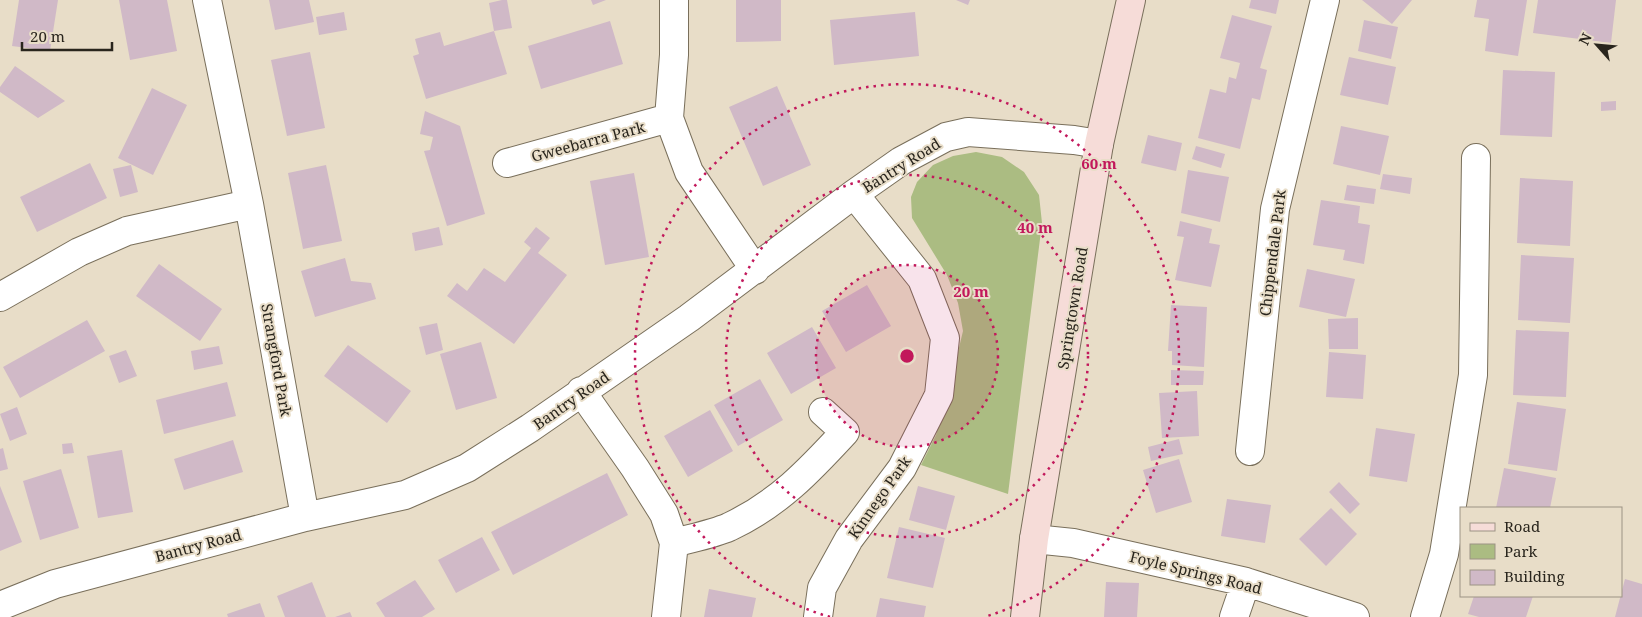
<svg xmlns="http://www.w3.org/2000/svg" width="1642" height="617" viewBox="0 0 1642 617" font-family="'Noto Serif',serif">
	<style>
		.green { fill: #abbc82 }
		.building { fill: #d0b9c7 }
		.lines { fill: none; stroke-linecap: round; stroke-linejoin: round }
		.minor-casing { stroke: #796f5b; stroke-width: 30 }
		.secondary-casing { stroke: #796f5b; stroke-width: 30 }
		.minor { stroke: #fff; stroke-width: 28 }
		.secondary { stroke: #f6dcd8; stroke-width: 28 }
		.ring { fill: none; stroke: #c2185b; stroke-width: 2.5; stroke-dasharray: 2.5 5 }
		.labels { text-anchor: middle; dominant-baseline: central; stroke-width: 4; stroke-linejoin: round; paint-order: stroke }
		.street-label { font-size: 15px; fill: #29251d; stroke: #e8ddc8 }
		.centre { fill: #c2185b; stroke: #e8ddc8; stroke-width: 2.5 }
		.ring-label { font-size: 15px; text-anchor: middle; font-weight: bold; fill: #c2185b; stroke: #e8ddc8; stroke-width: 4; stroke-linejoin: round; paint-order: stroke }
	</style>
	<rect width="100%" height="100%" fill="#e8ddc8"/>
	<path class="green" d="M976 152 1002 157 1024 172 1039 195 1042 223 1008 494 921 465 936 435 947 398 963 331 958 303 947 275 912 218 911 197 917 182 933 165 953 156Z"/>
	<path class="building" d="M19 0H58L50 51 12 46Z
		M119 0H167L177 51 130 60Z
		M269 0H309L314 22 275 30Z
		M502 0H507L512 28 494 31 489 3Z
		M591 0H606L593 5Z
		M736 0H781V41L736 42Z
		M956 0H970L968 5Z
		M1251 0H1279L1276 14 1249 8Z
		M1362 0H1412L1392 24Z
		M1477 0H1527L1518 56 1485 51 1489 19 1474 17Z
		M1538 0H1616L1611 43 1533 33Z
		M344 12 347 30 319 35 316 17Z
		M915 12 919 56 834 65 830 20Z
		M1232 15 1272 26 1260 68 1267 70 1260 100 1252 98 1240 149 1198 138 1210 89 1226 93 1229 77 1236 79 1240 63 1220 58Z
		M1364 20 1398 27 1391 59 1358 51Z
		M610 21 623 64 541 89 528 46Z
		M494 31 507 74 426 99 413 56 419 54 415 39 440 32 444 46Z
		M310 52 325 128 287 136 271 60Z
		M1349 57 1396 67 1388 105 1340 95Z
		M15 66 65 101 38 118 0 92V87Z
		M1503 70 1555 72 1552 137 1500 135Z
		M777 86 811 165 763 186 729 107Z
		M152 88 187 105 153 175 118 158Z
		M1616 101V110L1601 111V102Z
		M425 111 460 126 485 214 447 226 424 151 430 150 433 137 420 134Z
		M1341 126 1389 136 1380 175 1333 164Z
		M1148 135 1182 143 1176 171 1141 163Z
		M1196 146 1225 154 1221 168 1192 159Z
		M90 163 107 198 37 232 20 197Z
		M131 165 138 192 120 197 113 169Z
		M326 165 342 241 303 249 288 173Z
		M1188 170 1229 177 1220 222 1181 213Z
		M634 173 649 257 605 265 590 181Z
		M1383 174 1412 178 1410 194 1380 189Z
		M1520 178 1573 181 1570 246 1517 243Z
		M1347 185 1376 189 1374 204 1344 200Z
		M1321 200 1360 206 1358 223 1370 225 1364 264 1343 260 1345 250 1313 245Z
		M1180 221 1212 229 1209 243 1220 245 1211 287 1175 280 1184 237 1177 236Z
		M439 227 443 245 415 251 412 233Z
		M536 227 550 238 538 253 567 275 514 344 447 296 457 283 467 291 484 268 505 282 531 248 524 242Z
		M1521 255 1574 258 1570 323 1518 320Z
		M345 258 351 281 371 283 376 299 315 317 301 271Z
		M159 264 222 309 200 341 136 296Z
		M1307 269 1355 279 1346 317 1299 307Z
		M867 285 891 326 846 352 822 311Z
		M1171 305 1207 307 1204 367 1172 365V351H1168Z
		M1358 318V349H1329L1328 319Z
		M87 320 105 351 20 398 3 367Z
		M437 323 443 350 426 355 419 327Z
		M812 327 836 368 791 394 767 353Z
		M1516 330 1569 332 1566 397 1513 395Z
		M481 342 497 398 456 410 440 354Z
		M348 345 411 391 387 423 324 376Z
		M219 346 223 364 194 370 191 351Z
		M126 350 137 376 119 383 109 356Z
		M1329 352 1366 355 1363 399 1326 397Z
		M1171 370 1204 371 1203 385H1171Z
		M760 379 783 420 738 446 714 405Z
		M227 382 236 416 164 434 156 400Z
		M1197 391 1199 436 1162 438 1159 393Z
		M1517 402 1566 409 1557 471 1508 464Z
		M17 407 27 434 10 441 0 414Z
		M710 410 733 451 688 477 664 436Z
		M1376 428 1415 434 1407 482 1369 476Z
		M1179 439 1183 454 1151 461 1148 447Z
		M233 440 243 472 184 490 174 459Z
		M72 443 74 453 63 454 62 444Z
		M3 448 8 469 0 471V449Z
		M122 450 133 512 98 518 87 456Z
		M1179 459 1192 502 1156 513 1143 470Z
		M1504 468 1556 478 1550 508H1496Z
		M61 469 79 528 40 540 23 481Z
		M607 473 628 515 513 575 491 532Z
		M1339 482 1360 504 1350 514 1329 492Z
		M0 486 22 542 0 551Z
		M918 486 955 496 946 530 909 520Z
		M1227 499 1271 505 1265 543 1221 536Z
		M1331 508 1357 534 1326 566 1299 539Z
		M899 527 945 538 933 588 887 578Z
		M482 537 500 570 456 593 438 560Z
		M1625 579 1642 584V617H1615Z
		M415 580 435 609 422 617H385L376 603Z
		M312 582 326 617H285L277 596Z
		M1106 582 1139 583 1137 617H1104Z
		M709 589 756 598 752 617H704Z
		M1474 596H1533L1526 617H1479L1468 614Z
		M880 598 926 606 924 617H876Z
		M260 603 265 617H228L227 614Z
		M350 612 352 617H335Z"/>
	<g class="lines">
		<g class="minor-casing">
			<path id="minor" d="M207 0 249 204 305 517
				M674 0V55L669 118 689 172 755 270
				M507 163 669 118
				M0 297 79 252 127 231 249 204
				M581 391 635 468 664 514 674 543 666 617
				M1250 451 1275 209 1325 0
				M1034 539 1073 543 1246 582 1355 617
				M674 543C692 538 713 534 729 527 778 504 809 471 845 432L823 412
				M0 606 55 584 305 517 405 495 467 468 530 428 689 318 854 194 901 161 946 137 968 132 1074 140 1099 144
				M818 617 822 588 849 539 902 468 939 395 945 338 922 279 854 194
				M1234 617 1246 582
				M1425 617 1444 554 1473 375 1476 158"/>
		</g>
		<g class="secondary-casing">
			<path id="secondary" d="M1025 617 1034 539 1099 144 1131 0"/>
		</g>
		<use href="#minor" class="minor"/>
		<use href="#secondary" class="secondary"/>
	</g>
	<circle cx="907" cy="356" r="91" fill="#c2185b" fill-opacity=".12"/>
	<g class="ring">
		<circle cx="907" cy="356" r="91"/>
		<circle cx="907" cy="356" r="181"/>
		<path d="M830 617A272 272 0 1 1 984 617"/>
	</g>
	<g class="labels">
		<g class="street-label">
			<text transform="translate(588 141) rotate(-15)">Gweebarra Park</text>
			<text transform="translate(901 165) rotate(-32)">Bantry Road</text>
			<text transform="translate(1272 253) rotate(-83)">Chippendale Park</text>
			<text transform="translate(1072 308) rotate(-81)">Springtown Road</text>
			<text transform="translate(277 360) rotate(80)">Strangford Park</text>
			<text transform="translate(571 400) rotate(-35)">Bantry Road</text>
			<text transform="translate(879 497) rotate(-55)">Kinnego Park</text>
			<text transform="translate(198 545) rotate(-15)">Bantry Road</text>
			<text transform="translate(1196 572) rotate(14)">Foyle Springs Road</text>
		</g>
	</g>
	<circle cx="907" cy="356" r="8" class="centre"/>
	<g class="ring-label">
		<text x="1099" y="169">60 m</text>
		<text x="1035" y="233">40 m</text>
		<text x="971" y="297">20 m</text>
	</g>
	<rect x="1460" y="507" width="162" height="90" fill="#e8ddc8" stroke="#9c9384"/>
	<rect x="1470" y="523" width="25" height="8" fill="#f6dcd8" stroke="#9c9384"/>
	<text x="1504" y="532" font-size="15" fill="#29251d">Road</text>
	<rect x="1470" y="544" width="25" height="15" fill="#abbc82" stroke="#9c9384"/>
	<text x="1504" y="557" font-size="15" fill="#29251d">Park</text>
	<rect x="1470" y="570" width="25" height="15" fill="#d0b9c7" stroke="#9c9384"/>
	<text x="1504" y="582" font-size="15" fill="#29251d">Building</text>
	<g transform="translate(1597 45) rotate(297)" stroke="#e8ddc8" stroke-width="4" paint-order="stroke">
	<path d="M0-4L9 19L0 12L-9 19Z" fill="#29251d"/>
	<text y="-8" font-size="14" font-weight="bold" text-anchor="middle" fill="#29251d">N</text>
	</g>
	<path d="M22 42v8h90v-8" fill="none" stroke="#29251d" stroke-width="2.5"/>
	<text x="30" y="42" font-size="15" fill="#29251d" stroke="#e8ddc8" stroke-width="4" paint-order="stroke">20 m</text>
</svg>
